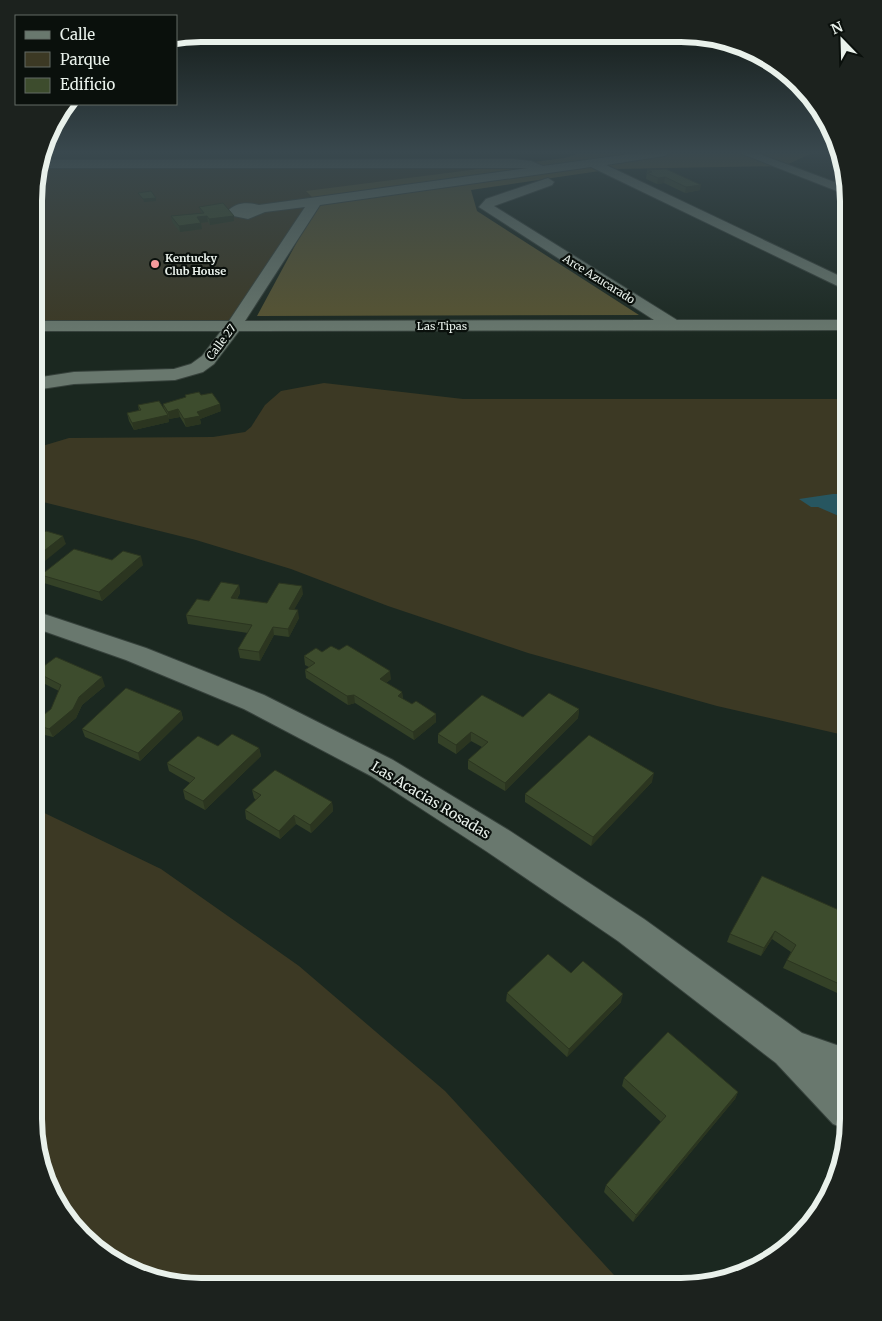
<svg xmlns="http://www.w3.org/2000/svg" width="882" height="1321" viewBox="0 0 882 1321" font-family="Merriweather,serif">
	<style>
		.green { fill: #3c3924 }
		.forest { fill: #595531 }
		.water { fill: #275660 }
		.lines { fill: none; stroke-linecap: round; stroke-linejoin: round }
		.minor-casing { stroke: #37423c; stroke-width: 2 }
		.minor { fill: #69786e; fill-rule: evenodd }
		.wall { fill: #344127 }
		.shaded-wall { fill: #2b3520 }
		.building { fill: #3d4c2d; stroke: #2b3520 }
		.poi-dot { fill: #f59b9c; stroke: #0a100c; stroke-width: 2 }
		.labels { text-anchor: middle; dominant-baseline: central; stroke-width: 4.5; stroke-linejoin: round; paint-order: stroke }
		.far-poi-label { font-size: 11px; font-weight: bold; fill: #e9f1eb; stroke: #0a100c; text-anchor: start }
		.far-street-label { font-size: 11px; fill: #e9f1eb; stroke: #0a100c }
		.street-label { font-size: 14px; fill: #e9f1eb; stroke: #0a100c }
		.rim { fill: none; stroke: #e9f1eb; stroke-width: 6 }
	</style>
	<rect width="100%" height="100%" fill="#1b2820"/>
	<path class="green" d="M513 163 531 165 315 202 233 327 35 326V180L41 164Z
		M324 383 463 399H848V736L717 706 528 653 388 606 291 569 196 540 35 500V450L39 447 69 438 213 437 245 432 251 427 265 405 281 391Z
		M34 808 161 869 299 966 445 1091 625 1287 180 1286 100 1253 47 1184 34 1119Z"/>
	<path class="forest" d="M579 153H812L784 166 613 169 471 190 477 211 639 315 257 316 318 203 306 191 565 158Z"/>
	<path class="water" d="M833 494H848V520L818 507H811L799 499Z"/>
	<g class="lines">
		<g class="minor-casing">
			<path id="minor" d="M637 153H670L664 156 606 165 848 280V291L591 167 320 205 245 321 654 320 479 207 486 199 548 178 554 182 552 185 494 206 677 320H848V330L239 331 214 364 203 372 175 380 74 384 35 390V378L74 372 174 369 191 364 202 356 221 331H35V321H229L305 207 265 212 248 219 229 215 227 212C235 202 248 202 259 205L528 168H41L42 160 513 159 531 161 543 166Z
				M740 153H757L845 186 847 195Z
				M35 611 146 648 264 695 393 760 510 831 644 919 802 1033 848 1049V1130L833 1124 776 1063 618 941 486 851 371 776 244 709 126 660 35 628Z"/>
		</g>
		<use href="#minor" class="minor"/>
	</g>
	<path class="wall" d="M647 170 700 190 685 193 664 183 657 184 646 179Z
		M199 207 234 216V221L210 225 208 222 201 223 202 229 180 232 172 222 171 216 201 213Z
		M185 395H201L221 411 200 419 201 424 186 427 180 417 169 419 168 417 169 422 134 430 129 421 127 413 139 411 138 405 164 410 163 404 186 397Z
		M112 560 143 565 102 601 44 583 41 575Z
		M239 585 240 593 237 599 267 603 303 594 294 609 299 618 289 637 274 635 260 661 240 658 238 649 248 633 188 624 186 615 209 601Z
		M322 652 391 679 386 683 402 692 403 699 436 722 414 740 355 703 348 705 306 678 305 670 309 667 305 665 304 656Z
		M36 672 105 686 82 705 76 718 53 737 37 733 34 727V723L51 709 59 691 39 681Z
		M579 709 578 718 505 791 468 769V760L482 747 471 741 456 754 438 743V734L523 717Z
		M181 711 183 719 140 761 85 737 82 729Z
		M218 746 259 748 261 756 205 810 185 799 183 790 190 783 169 771 167 763Z
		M652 782 591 846 525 802V794Z
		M252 790 332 802 333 811 311 833 296 824 280 839 246 819 245 810 256 800 254 798Z
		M848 914V998L783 968 791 952 772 939 761 956 727 942 730 934Z
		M571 973 621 1002 567 1057 506 1001 507 993Z
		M624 1078 738 1092 735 1099 633 1222 604 1192 606 1185 661 1122 622 1086Z"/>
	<path class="shaded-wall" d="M665 177 664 183 657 184 658 178Z
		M701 185 700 190 685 193 686 187Z
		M156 198V201L144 202 143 199Z
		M207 216 208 222 198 223 197 217Z
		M234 216V221L210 225 209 219Z
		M201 223 202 229 180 232 179 226Z
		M39 341 41 348 35 360V348Z
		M220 404 221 411 200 419 201 424 186 427 184 419 197 412Z
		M178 409 180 417 169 419 168 412Z
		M168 415 169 422 134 430 132 423Z
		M63 536 66 544 35 569V558Z
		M141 556 143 565 102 601 99 592Z
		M239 585 240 593 232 606 231 598Z
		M302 586 303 594 290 617 289 609Z
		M298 610 299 618 289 637 288 629Z
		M273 627 274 635 260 661 259 652Z
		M390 671 391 679 380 687V679Z
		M102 677 105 686 82 705 76 718 53 737 49 729 79 697Z
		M402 692 403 701 398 696Z
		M354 695 355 703 348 705 347 696Z
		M579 709 578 718 505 791V783Z
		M181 711 183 719 140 761 138 753Z
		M436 714V722L414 740 413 732Z
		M471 732V741L456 754V745Z
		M259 748 261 756 205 810 203 801Z
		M654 773 652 782 591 846 593 837Z
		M332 802 333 811 311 833 310 825Z
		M294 815 296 824 280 839 279 831Z
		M775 931 772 939 761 956 764 948Z
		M623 994 621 1002 567 1057 569 1049Z
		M738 1092 735 1099 633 1222 636 1215Z"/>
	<path class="building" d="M666 169 701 185 686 187 665 177 658 178 647 173 652 172 647 170Z
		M151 191 156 198 143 199 138 193Z
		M223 203 234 216 209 219 207 216 197 217 201 223 179 226 171 216 204 213 199 207Z
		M35 341H39L35 348Z
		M199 392 201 395 212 393 220 404 197 412 200 416 184 419 178 409 168 412 163 404 186 397 185 395Z
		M159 401 168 415 132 423 127 413 141 410 138 405Z
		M46 531 63 536 35 558V540Z
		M74 549 112 560 123 551 141 556 99 592 41 575Z
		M221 582 239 585 231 598 267 603 279 583 302 586 289 609 298 610 288 629 273 627 259 652 238 649 252 625 186 615 197 599 209 601Z
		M347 645 390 671 380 679 402 692 398 696 412 704 416 701 436 714 413 732 354 695 347 696 305 670 315 663 304 656 316 648 322 652 331 646 339 650Z
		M56 657 102 677 79 697 73 709 49 729 34 724V723L51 709 61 685 36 672Z
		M126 688 181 711 138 753 82 729Z
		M549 693 579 709 505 783 468 760 488 742 471 732 456 745 438 734 482 695 523 717Z
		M232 734 259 748 203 801 183 790 195 778 167 763 198 736 218 746Z
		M589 735 654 773 593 837 525 794Z
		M275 770 332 802 310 825 294 815 279 831 245 810 261 795 252 790Z
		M762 876 848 914V988L787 960 796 945 775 931 764 948 730 934Z
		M548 954 571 973 583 961 623 994 569 1049 507 993Z
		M668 1032 738 1092 636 1215 606 1185 666 1116 624 1078Z"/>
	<linearGradient id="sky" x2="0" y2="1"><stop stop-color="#0f1612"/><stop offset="0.45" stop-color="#39484e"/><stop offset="1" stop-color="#39484e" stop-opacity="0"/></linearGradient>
	<rect width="882" height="338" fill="url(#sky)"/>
	<circle class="poi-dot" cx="155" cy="264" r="5"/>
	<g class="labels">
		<g class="far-poi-label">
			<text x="165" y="258">Kentucky<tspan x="165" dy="13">Club House</tspan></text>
		</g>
		<g class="far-street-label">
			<text transform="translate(599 279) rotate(32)">Arce Azucarado</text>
			<text x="442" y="326">Las Tipas</text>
			<text transform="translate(221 342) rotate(-53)">Calle 27</text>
		</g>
		<g class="street-label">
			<text transform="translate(431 800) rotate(31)">Las Acacias Rosadas</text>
		</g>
	</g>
	<path d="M0 0H882V1321H0ZM201 42H681A159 159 0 0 1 840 201V1119A159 159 0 0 1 681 1278H201A159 159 0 0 1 42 1119V201A159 159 0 0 1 201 42Z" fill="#1c221e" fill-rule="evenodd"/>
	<path class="rim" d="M201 42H681A159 159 0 0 1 840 201V1119A159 159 0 0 1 681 1278H201A159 159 0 0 1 42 1119V201A159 159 0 0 1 201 42Z"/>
	<rect x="15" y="15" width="162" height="90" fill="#0a100c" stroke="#636a65"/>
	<rect x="25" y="31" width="25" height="8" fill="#69786e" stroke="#636a65"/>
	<text x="60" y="40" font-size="15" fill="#e9f1eb">Calle</text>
	<rect x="25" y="52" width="25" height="15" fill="#3c3924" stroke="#636a65"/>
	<text x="60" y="65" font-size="15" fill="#e9f1eb">Parque</text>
	<rect x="25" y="78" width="25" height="15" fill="#3d4c2d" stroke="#636a65"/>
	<text x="60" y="90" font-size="15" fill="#e9f1eb">Edificio</text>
	<g transform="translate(842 40) rotate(337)" stroke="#0a100c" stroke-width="4" paint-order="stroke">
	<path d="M0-4L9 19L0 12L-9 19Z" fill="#e9f1eb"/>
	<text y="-8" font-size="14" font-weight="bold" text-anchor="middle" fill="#e9f1eb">N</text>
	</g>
</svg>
